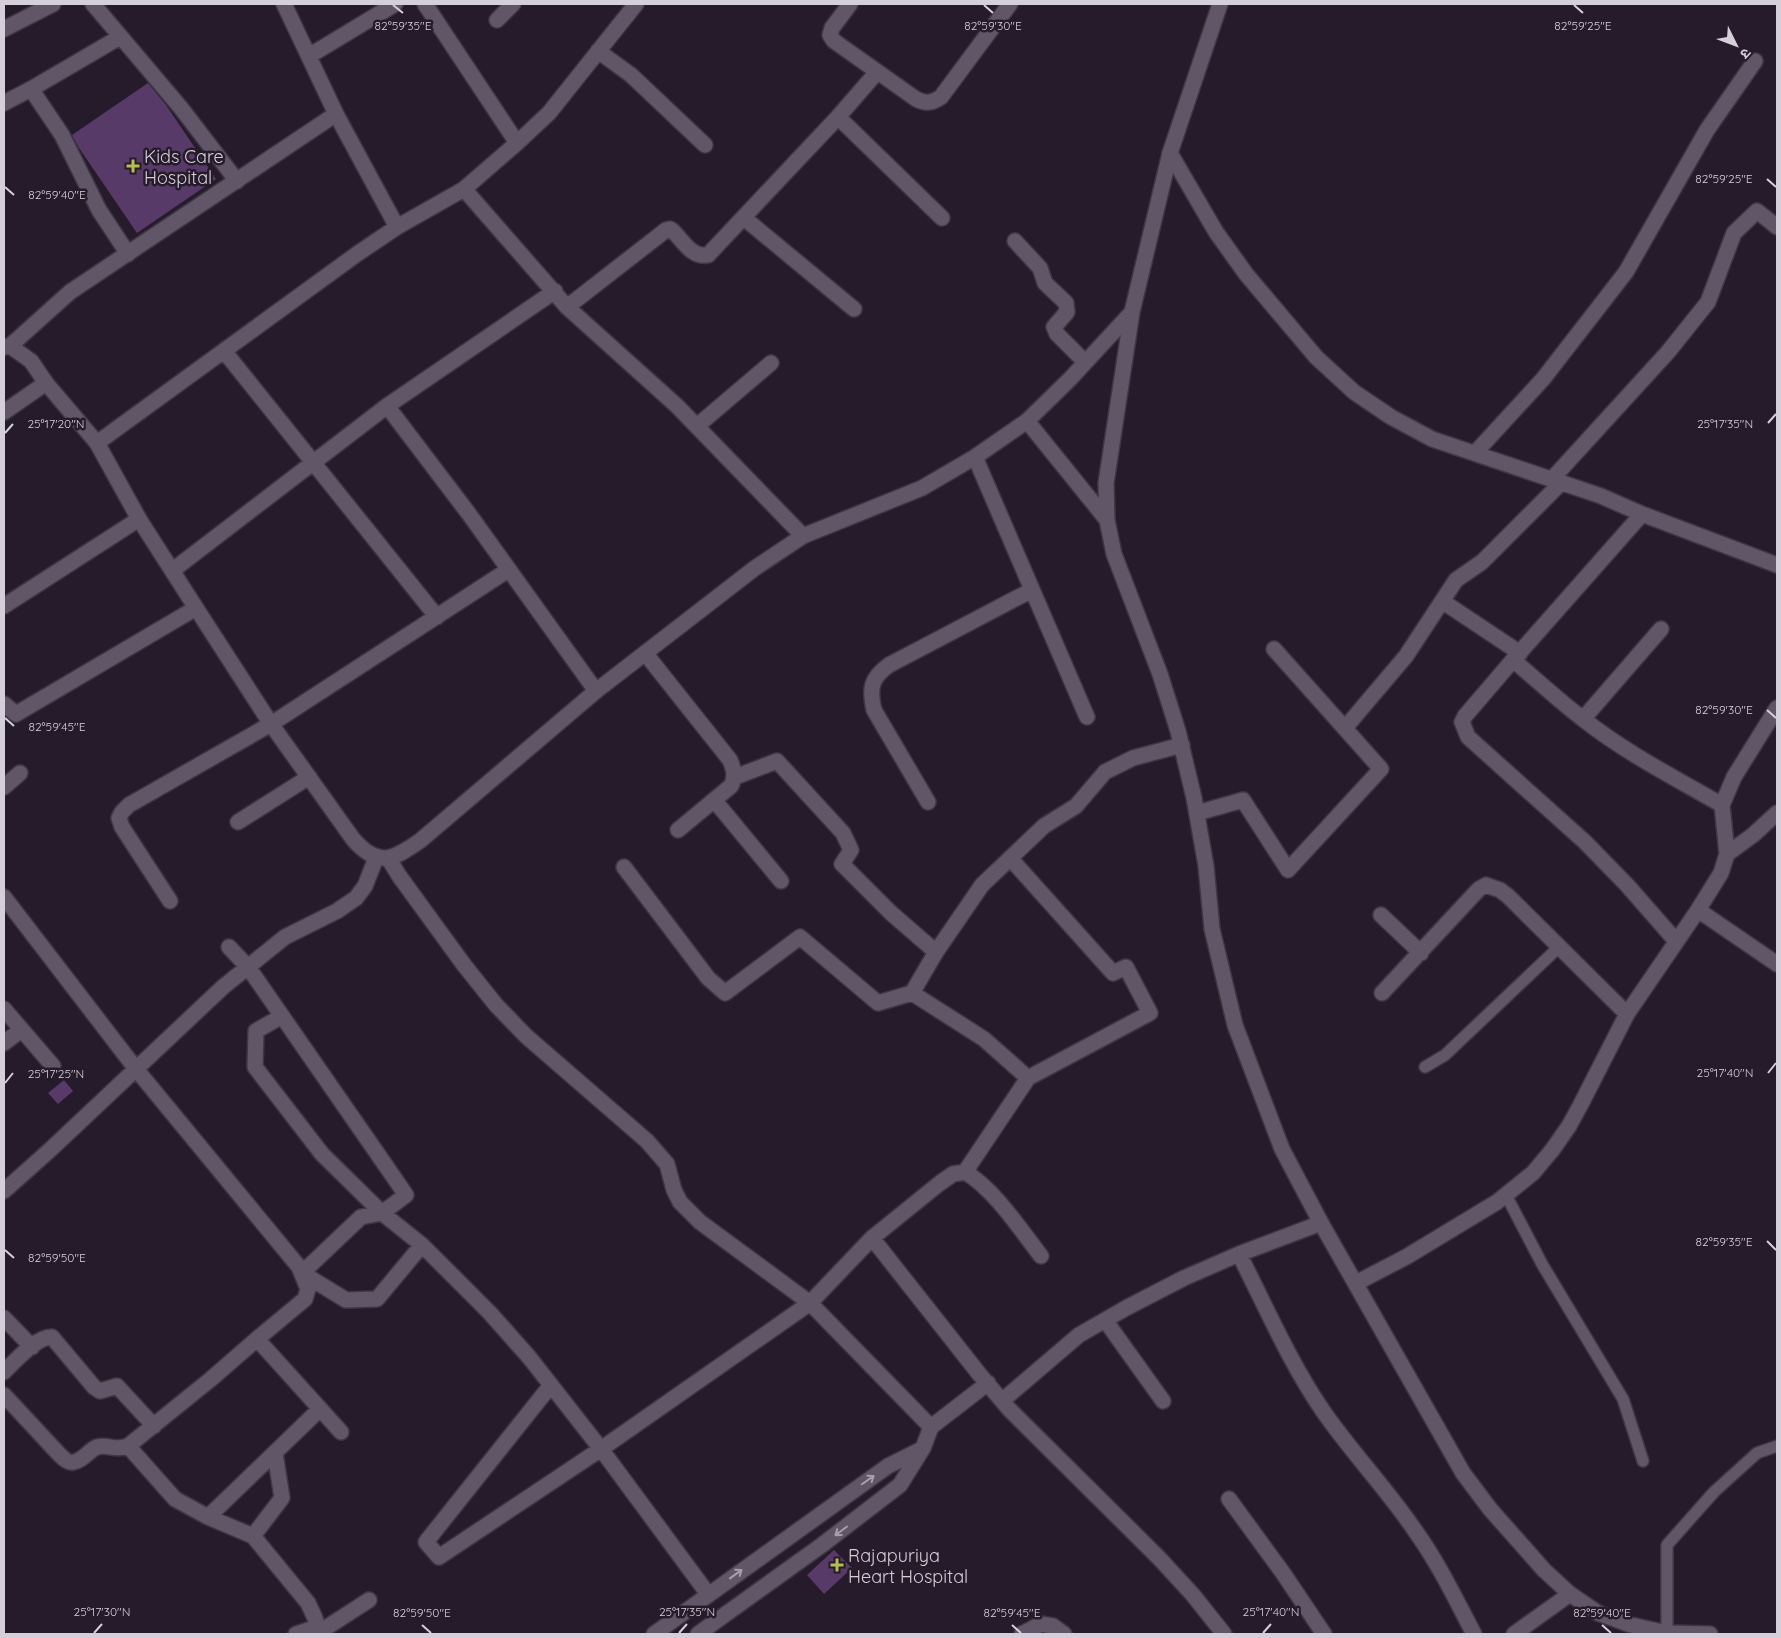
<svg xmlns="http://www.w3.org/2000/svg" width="1781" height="1638" viewBox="0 0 1781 1638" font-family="Quicksand,'Noto Sans Devanagari',sans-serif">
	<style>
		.building { fill: #583a68 }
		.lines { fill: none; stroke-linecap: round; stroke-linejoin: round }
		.service-casing { stroke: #3e3643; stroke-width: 14 }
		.minor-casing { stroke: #3e3643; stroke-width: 18 }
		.tertiary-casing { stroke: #3e3643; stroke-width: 18 }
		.service { stroke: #615667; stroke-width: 11 }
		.minor { stroke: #615667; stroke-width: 15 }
		.tertiary { stroke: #615667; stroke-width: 15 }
		.oneway { stroke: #a79fab }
		.ticks { fill: none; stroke: #d5cfd9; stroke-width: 2 }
		.poi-dot { fill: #b6c149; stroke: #251b2b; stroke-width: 2 }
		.labels { text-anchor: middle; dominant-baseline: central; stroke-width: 5; stroke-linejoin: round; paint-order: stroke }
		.poi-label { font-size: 18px; fill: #d5cfd9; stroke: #251b2b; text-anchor: start }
		.ticks-label { font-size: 12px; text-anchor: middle; fill: #d5cfd9; stroke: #251b2b; stroke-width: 5; stroke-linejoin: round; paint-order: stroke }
	</style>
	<rect width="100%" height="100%" fill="#251b2b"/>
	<path class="building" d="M148 83 166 105 216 179 137 233 79 148 72 135Z
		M64 1080 73 1091 58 1104 48 1093Z
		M834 1550 852 1568 824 1594 807 1575Z"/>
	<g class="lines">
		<g class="service-casing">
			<path id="service" d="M1425 1067 1445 1055 1559 947
				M1506 1195 1542 1264 1623 1399 1643 1461
				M1667 1633V1545L1714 1492 1757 1453 1777 1446"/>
		</g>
		<g class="minor-casing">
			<path id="minor" d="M93 4 181 108 237 181
				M284 4 336 114 397 227
				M425 4 517 143
				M850 4 832 28 830 35 834 41 916 99C926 104 932 103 941 97L1010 4
				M497 20 513 4
				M4 29 53 4
				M120 37 31 89 62 135 99 210 128 254
				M598 51 631 75 705 145
				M309 56 395 4
				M4 103 31 89
				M838 117 942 218
				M1170 153 1216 232 1246 274 1316 357 1354 392 1391 417 1432 439 1601 496 1642 514 1777 565
				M464 189 567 307 677 406 803 536
				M744 218 854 309
				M1015 241 1040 268 1045 283 1066 303 1067 312 1054 327 1057 334 1085 362
				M567 307 666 230 670 229 673 231C683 241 692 258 708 255L838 117 877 72
				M10 346 70 292 336 114
				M224 351 437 617
				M387 406 469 514 596 691
				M4 412 46 383
				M697 426 771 363
				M97 443 357 254 397 227 464 189 517 143 549 113 636 4
				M1475 453 1543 379 1626 272 1707 130 1755 61
				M975 457 1087 717
				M1552 479 1668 352 1708 302 1734 233 1757 211 1777 227
				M1642 514 1513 660C1537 680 1559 701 1583 719 1626 753 1675 778 1722 805
				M173 570 387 406 555 291
				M1442 601 1520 653
				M4 606 139 519
				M645 653 730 760C734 770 736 776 731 786L678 830
				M1513 660 1465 716 1462 722 1468 737 1585 842 1627 885 1676 941
				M4 704 16 714 196 608
				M1583 719 1661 629
				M1345 728 1406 656 1456 580 1482 562 1562 482
				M735 777 777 761 843 833 851 850 842 864 891 913 936 952
				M4 787 20 773
				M715 801 781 881
				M928 802 874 710C869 688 871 678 889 665L1032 590
				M1197 813 1243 800 1288 870 1381 769 1274 649
				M238 822 309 777
				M1727 854 1753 835 1777 813
				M1010 858 1113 973 1126 967 1150 1013 1028 1078
				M624 867 708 978 725 993 800 937 878 1003 912 993
				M4 897 136 1069 299 1267 308 1289 305 1299 257 1339 341 1432
				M170 901 122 827 119 818 122 812 129 805 271 724 508 570
				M1698 910 1777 964
				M1381 915 1421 953
				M229 947 248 967 386 1166 406 1195 382 1213 322 1154 255 1067 256 1031 282 1016
				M1382 993 1479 889 1486 885 1500 890 1508 896 1627 1014
				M4 1009 53 1066
				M4 1043 21 1030
				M965 1172 1028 1078 984 1039 912 993 936 952 982 885 1044 826 1076 806 1105 772 1133 758 1182 745
				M4 1191 51 1149 223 987 285 937 337 911 356 898 365 886 376 858
				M872 1238 940 1183 953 1174 965 1172C994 1189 1020 1229 1041 1256
				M422 1245 377 1299 346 1300 302 1273 361 1217 382 1213 422 1245 489 1312 529 1357 601 1449 708 1594
				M1239 1254C1266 1307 1290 1363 1323 1411 1352 1453 1388 1490 1416 1532 1439 1564 1456 1600 1474 1634
				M1356 1283 1406 1257 1497 1202 1533 1173 1553 1149 1569 1126 1580 1106 1627 1014 1698 910 1721 873 1727 854 1722 805 1734 777 1777 708
				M4 1318 32 1347
				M1105 1320 1163 1401
				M4 1372C15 1361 37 1336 52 1337L94 1387 100 1391 117 1386 154 1426
				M551 1385 426 1542 439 1557 601 1449 810 1303 872 1238 980 1375 1009 1409 1159 1558 1193 1595 1224 1634
				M4 1395 58 1453C62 1457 68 1464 74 1462 84 1460 89 1450 97 1447 108 1444 116 1451 128 1446L211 1379 257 1339
				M1003 1400 1079 1335 1126 1308 1184 1278 1239 1254 1321 1223
				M931 1427 988 1383
				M128 1446 175 1499 208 1517 253 1536 308 1603 315 1618 319 1634
				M1229 1499 1283 1573 1324 1634
				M208 1517 320 1409
				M253 1536 282 1498 275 1453
				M318 1633 369 1600
				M296 1634 311 1629 318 1633
				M1022 1634 1041 1624 1053 1626 1064 1634
				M1514 1634 1570 1594"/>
		</g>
		<g class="tertiary-casing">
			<path id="tertiary" d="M1220 4 1170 153 1132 312 1070 379 1027 421 1107 520 1114 554 1160 674 1178 731 1194 798 1206 866 1212 929 1235 1025 1282 1149 1321 1223 1463 1473 1490 1509 1544 1570 1570 1594 1598 1613 1631 1625 1667 1633 1710 1634
				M4 347 10 346 31 361 46 383 97 443 139 519 196 608 271 724 353 839C378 868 393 860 421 840L596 691 755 568 803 536 922 488 975 457 1027 421
				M1107 520 1106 483 1132 312
				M388 858 400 877 464 965 496 1005 526 1036 647 1141 667 1164 674 1190 680 1202 700 1222 810 1303 931 1427 923 1448 900 1485 822 1545 698 1634
				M654 1634 888 1466 922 1449"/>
		</g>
		<use href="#service" class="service"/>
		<use href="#minor" class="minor"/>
		<use href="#tertiary" class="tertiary"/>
	</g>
	<defs><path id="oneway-shaft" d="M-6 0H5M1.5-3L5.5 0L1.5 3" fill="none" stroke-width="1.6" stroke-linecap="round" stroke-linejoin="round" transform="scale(1.25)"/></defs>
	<g class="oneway">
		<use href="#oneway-shaft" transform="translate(868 1480) rotate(-35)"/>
		<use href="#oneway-shaft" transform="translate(841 1531) rotate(143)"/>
		<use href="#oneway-shaft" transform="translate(736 1574) rotate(-36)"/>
	</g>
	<path class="ticks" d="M393 5 403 13M984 5 993 13M1574 5 1583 13M1767 179 1776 187M5 187 14 195M1768 423 1776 414M5 433 13 424M1767 710 1776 718M5 718 14 726M1768 1073 1776 1063M5 1083 13 1073M1767 1241 1776 1250M5 1250 14 1258M422 1625 431 1633M1012 1625 1021 1633M1602 1625 1611 1633M94 1633 102 1624M679 1633 687 1624M1263 1633 1271 1624"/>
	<g class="poi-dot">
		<path d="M130.5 158.5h5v5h5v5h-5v5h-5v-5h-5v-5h5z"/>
		<path d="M834.5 1557.5h5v5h5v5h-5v5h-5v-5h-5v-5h5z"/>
	</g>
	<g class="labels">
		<g class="poi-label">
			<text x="144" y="156">Kids Care<tspan x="144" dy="21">Hospital</tspan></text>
			<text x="848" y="1555">Rajapuriya<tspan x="848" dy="21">Heart Hospital</tspan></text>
		</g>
	</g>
	<g class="ticks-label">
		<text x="403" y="30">82°59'35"E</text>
		<text x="993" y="30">82°59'30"E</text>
		<text x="1583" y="30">82°59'25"E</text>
		<text x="1724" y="183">82°59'25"E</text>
		<text x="57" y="199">82°59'40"E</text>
		<text x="1725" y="428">25°17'35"N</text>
		<text x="56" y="428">25°17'20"N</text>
		<text x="1724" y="714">82°59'30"E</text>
		<text x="57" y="731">82°59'45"E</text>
		<text x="1725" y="1077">25°17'40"N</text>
		<text x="56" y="1078">25°17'25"N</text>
		<text x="1724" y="1246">82°59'35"E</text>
		<text x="57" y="1262">82°59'50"E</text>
		<text x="102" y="1616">25°17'30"N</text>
		<text x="687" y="1616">25°17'35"N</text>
		<text x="1271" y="1616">25°17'40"N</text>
		<text x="422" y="1617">82°59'50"E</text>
		<text x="1012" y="1617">82°59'45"E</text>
		<text x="1602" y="1617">82°59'40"E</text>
	</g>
	<rect width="1781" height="1638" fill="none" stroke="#d5cfd9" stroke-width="10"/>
	<g transform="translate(1736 45) rotate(132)" stroke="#251b2b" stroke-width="4" paint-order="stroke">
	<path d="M0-4L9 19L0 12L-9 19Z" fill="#d5cfd9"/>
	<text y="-8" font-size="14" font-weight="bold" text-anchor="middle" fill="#d5cfd9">उ</text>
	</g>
</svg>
